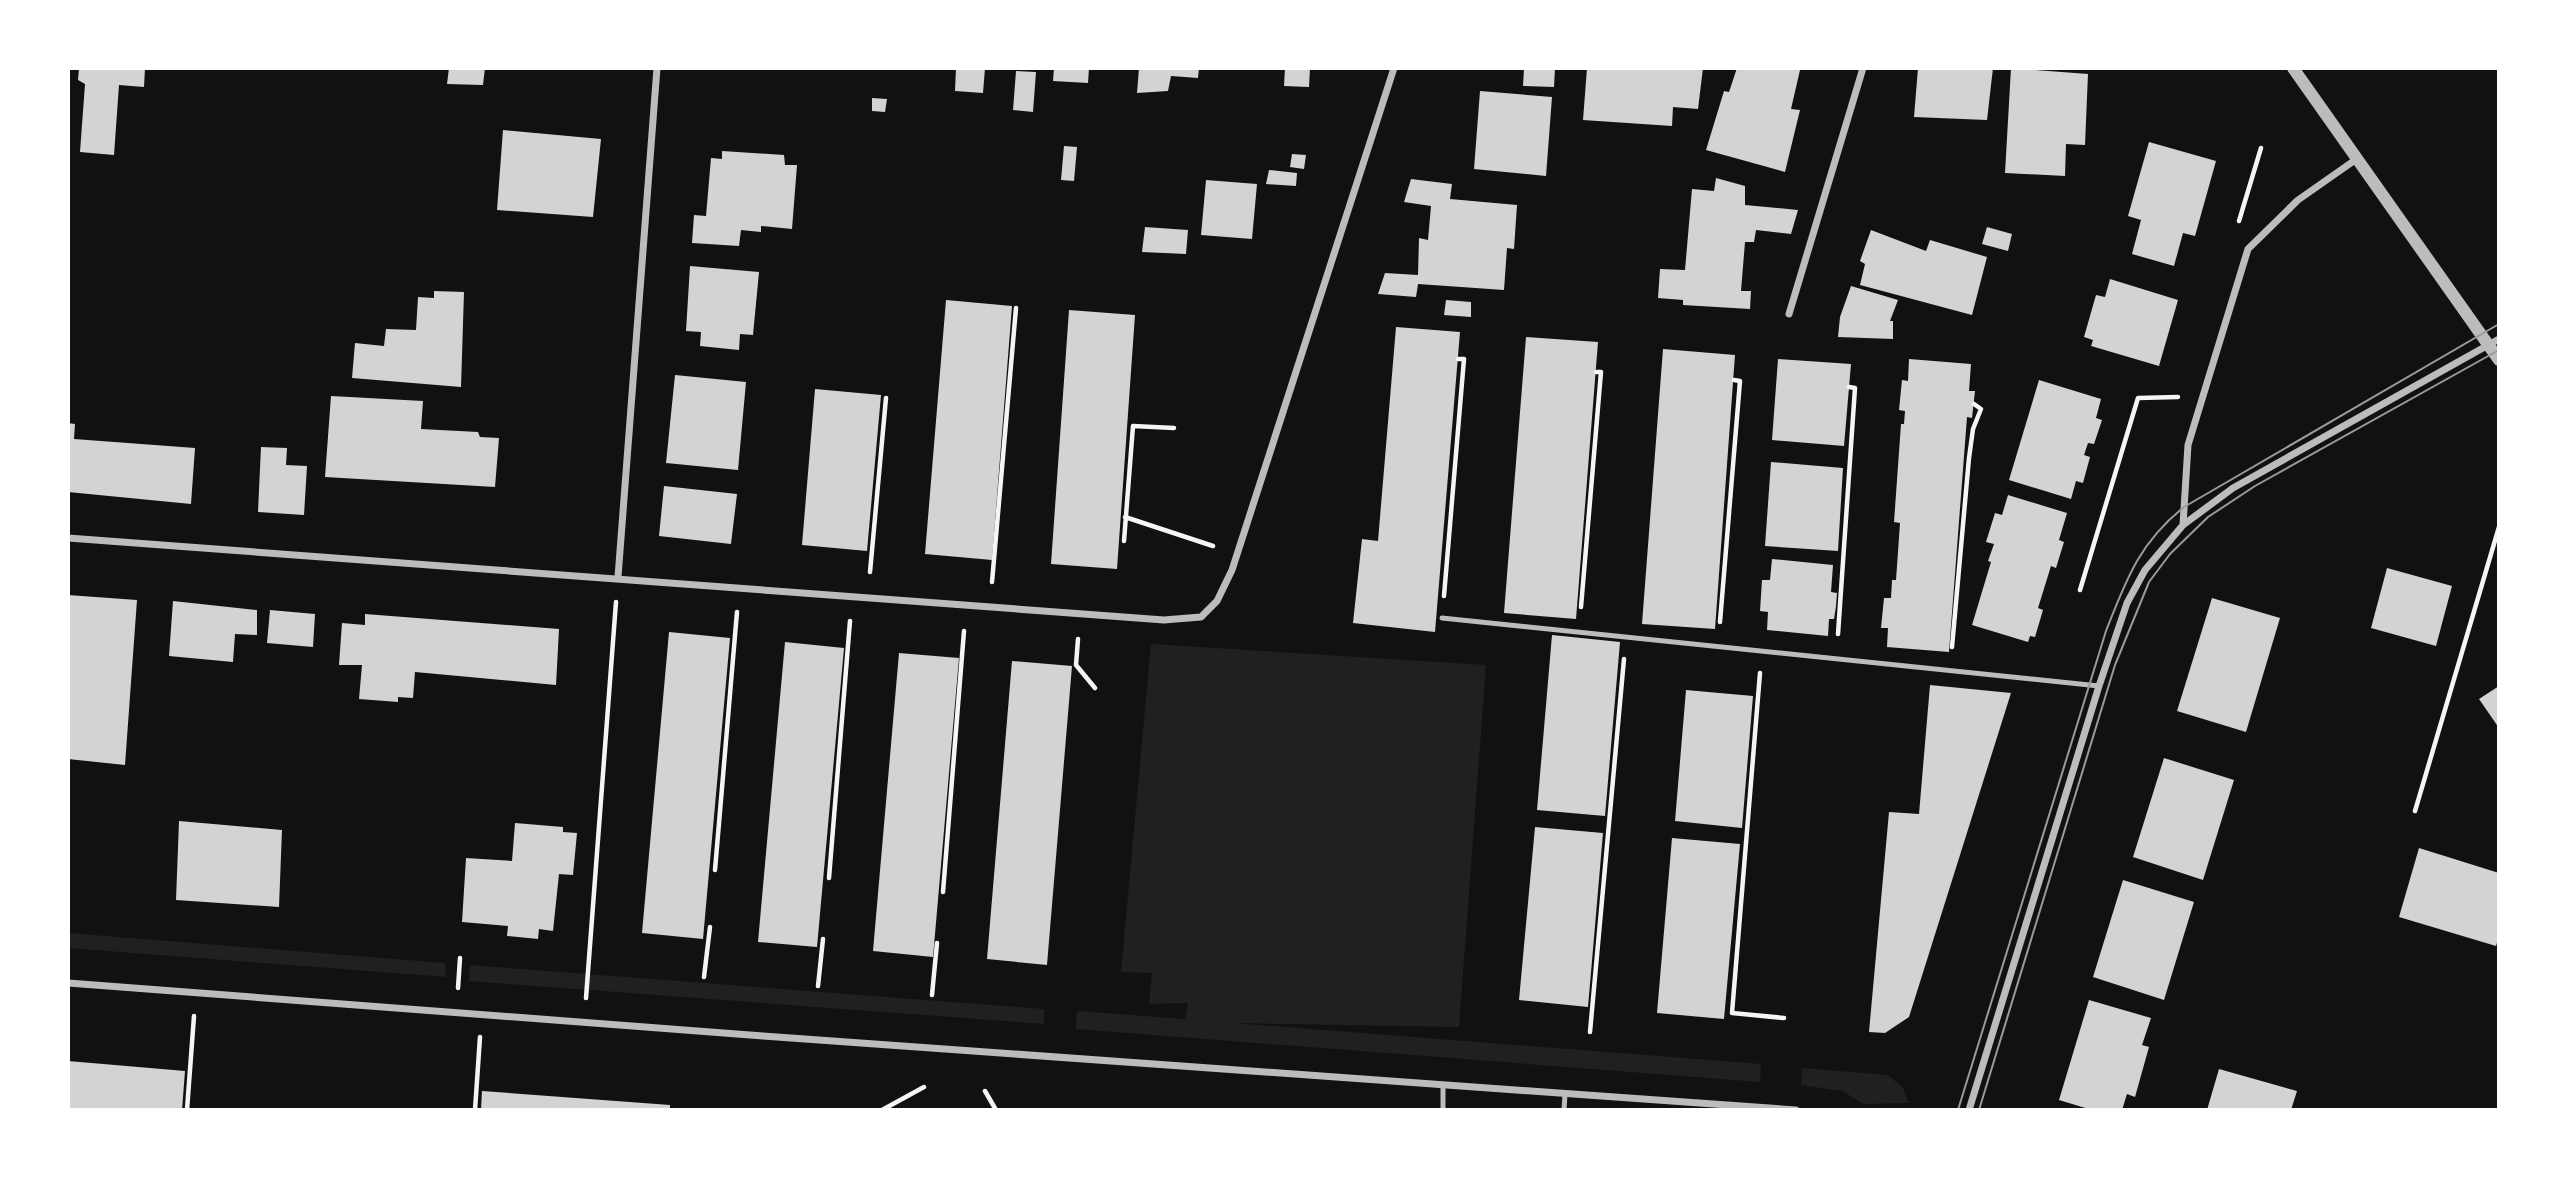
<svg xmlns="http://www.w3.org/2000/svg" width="2567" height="1178" viewBox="0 0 2567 1178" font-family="Montserrat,sans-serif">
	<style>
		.green { fill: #202020 }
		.building { fill: #d3d3d3 }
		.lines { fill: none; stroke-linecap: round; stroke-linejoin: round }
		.path { stroke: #f5f5f5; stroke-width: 4.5 }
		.service { stroke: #bcbcbc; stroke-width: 5 }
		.minor { stroke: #bcbcbc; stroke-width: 7 }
		.tertiary { stroke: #bcbcbc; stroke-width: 12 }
		.tram { stroke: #9a9a9a; stroke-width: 2 }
	</style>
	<rect width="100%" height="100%" fill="#111"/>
	<path class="green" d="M1151 644 1486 665 1459 1027 1234 1023 1761 1064 1760 1082 1076 1029 1077 1011 1185 1019 1188 1003 1149 1004 1152 973 1121 972Z
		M68 933 445 963 446 977 68 948Z
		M470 965 1044 1009V1024L469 981Z
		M1802 1068 1888 1075 1903 1088 1909 1103 1864 1104 1842 1091 1801 1085Z"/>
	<path class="building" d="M79 68H145L144 87 119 85 114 155 80 152 85 84 78 80Z
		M449 68H485L483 85 447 84Z
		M956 68H985L983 93 955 91Z
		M1054 68H1089L1088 83 1053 81Z
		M1139 68H1199L1198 78 1171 76 1168 91 1137 93Z
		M1285 68H1310L1309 87 1284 86Z
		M1524 68H1555L1554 87 1523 86Z
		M1587 68H1703L1698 109 1673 107 1672 126 1583 120Z
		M1737 68 1800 70 1791 109 1800 110 1785 172 1706 150 1724 91 1729 92Z
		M1918 68H1993L1987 120 1914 117Z
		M2011 68 2088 74 2085 145 2066 144 2065 176 2005 173Z
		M1016 71 1036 72 1033 112 1013 110Z
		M1480 91 1552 97 1546 176 1474 169Z
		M872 98 887 99 885 112 872 111Z
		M503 130 601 139 593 217 497 210Z
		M2149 142 2216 161 2195 236 2183 233 2174 266 2132 254 2141 220 2128 216Z
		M1064 146 1077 147 1074 181 1061 180Z
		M722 151 784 155 785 165H797L792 229 761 226V232L741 230 739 246 692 243 694 215 706 216 711 158 722 159Z
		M1292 154 1306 155 1304 169 1290 167Z
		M1269 170 1297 173 1296 186 1266 184Z
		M1716 178 1745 186V205L1798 210 1791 234 1756 230 1754 242H1745L1741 291H1751L1750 309 1683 305V300L1658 298 1660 269 1685 270 1692 189 1714 191Z
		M1411 179 1452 184 1450 199 1517 205 1514 249 1507 248 1504 290 1418 284 1416 297 1378 294 1385 273 1418 275 1419 238 1428 240 1431 206 1404 202Z
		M1206 180 1257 184 1252 239 1201 235Z
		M1145 227 1188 230 1186 254 1142 252Z
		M1987 227 2012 234 2008 251 1982 244Z
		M1871 230 1926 251 1930 240 1987 257 1972 315 1860 285 1865 264 1860 261Z
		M690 266 759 272 753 335 740 334 739 350 700 346 701 332 686 331Z
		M2110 279 2178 300 2159 366 2091 346 2093 340 2084 337 2096 295 2105 297Z
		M1851 286 1898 300 1890 321H1893V339L1838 337 1840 317Z
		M434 291 464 292 461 387 352 378 355 343 384 346 386 329 416 330 418 297 434 298Z
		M946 300 1012 306 992 560 925 554Z
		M1446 300 1471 302V317L1444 315Z
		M1069 310 1135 315 1117 569 1051 564Z
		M1396 327 1460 332 1435 632 1353 623 1362 539 1378 541Z
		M1526 337 1598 342 1576 619 1504 613Z
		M1663 349 1735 355 1715 629 1642 624Z
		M1778 359 1851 364 1844 446 1772 440Z
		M1909 359 1971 364 1969 391H1975L1972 418 1967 417 1949 652 1887 647 1888 628H1881L1884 598H1891L1892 580H1896L1900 523 1894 522 1901 424H1904L1905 411 1899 410 1902 380 1908 381Z
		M675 375 746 382 738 470 666 463Z
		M2039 380 2101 399 2096 418 2102 420 2094 444 2088 443 2084 455 2090 457 2083 483 2076 481 2071 499 2009 480Z
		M815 389 881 395 867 551 802 545Z
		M331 396 423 401 421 429 478 432 480 437 499 438 495 487 325 477Z
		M68 423 75 424 74 439 195 448 191 504 68 492Z
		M261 447 287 448 286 465 307 466 304 515 258 512Z
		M1771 462 1843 468 1838 551 1765 546Z
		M664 486 737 494 731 544 659 536Z
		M2008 495 2067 513 2059 540 2064 542 2056 568 2051 566 2038 608 2043 610 2035 637 2030 636 2028 642 1972 625 1991 562 1988 561 1994 544 1986 542 1995 513 2002 515Z
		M1772 559 1833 565 1831 592 1837 593 1836 606 1834 619H1829L1828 636 1767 630 1768 612 1760 611 1762 580H1770Z
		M2387 568 2452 586 2436 646 2371 628Z
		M68 595 137 600 125 765 68 759Z
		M2212 598 2280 618 2246 732 2177 711Z
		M173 601 257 610V635L235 634 233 662 169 656Z
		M270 610 315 614 313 647 267 643Z
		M365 614 559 629 556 685 415 672 413 698 398 697V702L359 699 362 665H339L342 623 365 625Z
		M669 632 730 638 703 939 642 933Z
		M1552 635 1620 642 1605 816 1537 810Z
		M785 642 844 648 817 947 758 942Z
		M899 653 959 658 933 957 873 951Z
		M1012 661 1072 666 1047 965 987 959Z
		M1930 685 2011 693 1909 1017 1885 1033 1869 1032 1889 812 1919 814Z
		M2499 686V728L2479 699Z
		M1686 690 1753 696 1742 828 1675 821Z
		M2164 758 2234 780 2203 880 2133 857Z
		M179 821 282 830 279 907 176 900Z
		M515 823 563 827V832L577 833 573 875 559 874 553 931 539 929 538 939 507 936 508 926 462 922 466 858 512 861Z
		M1535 827 1603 833 1588 1007 1519 1000Z
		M1672 838 1740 844 1724 1019 1657 1013Z
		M2419 848 2499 873V936L2496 946 2399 917Z
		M2123 880 2194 902 2164 1000 2093 977Z
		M2089 1000 2151 1018 2142 1045 2149 1047 2135 1097 2127 1094 2122 1110H2092L2059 1100Z
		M68 1061 185 1071 182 1110H68Z
		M2219 1069 2297 1091 2291 1110H2207Z
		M482 1091 670 1105V1110H481Z"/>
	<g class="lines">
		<path class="path" d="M2239 221 2261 148
			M1125 517 1213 546
			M1124 541 1133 426 1174 428
			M870 572 886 398
			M992 582 1016 308
			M2080 590 2138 398 2178 397
			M1444 596 1464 359H1458
			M1581 607 1601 372H1596
			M1720 622 1740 381 1734 380
			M1838 634 1855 388 1849 387
			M1078 639 1076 665 1095 688
			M1952 647 1969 458 1973 429 1981 409 1974 404
			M1760 673 1732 1013 1784 1018
			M2415 811 2499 527
			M715 870 737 612
			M829 878 850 621
			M943 892 964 631
			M704 977 710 927
			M818 986 823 939
			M458 988 460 958
			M932 995 937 943
			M586 998 616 602
			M1590 1032 1624 659
			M985 1091 996 1110
			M187 1110 194 1016
			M475 1110 480 1037
			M882 1110 924 1087"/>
		<path class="service" d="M1442 618 2099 686
			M1443 1110V1086
			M1564 1110 1565 1094"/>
		<path class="minor" d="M1789 314 1863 68
			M2183 525 2188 445 2248 249 2298 200 2358 158
			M68 538 1164 620 1201 617 1217 601 1232 570 1394 68
			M618 577 657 68
			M68 983 763 1036 1796 1110
			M1969 1110 2099 686 2127 603 2145 570 2183 525 2233 488 2499 339"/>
		<path class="tertiary" d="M2293 68 2499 360"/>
		<path class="tram" d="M1958 1110 2106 631C2126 580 2139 543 2184 507L2499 324
			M1979 1110 2115 665 2149 582 2170 554 2208 517 2255 486 2499 350"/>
	</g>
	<rect width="2567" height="1178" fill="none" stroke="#ffffff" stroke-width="140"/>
</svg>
